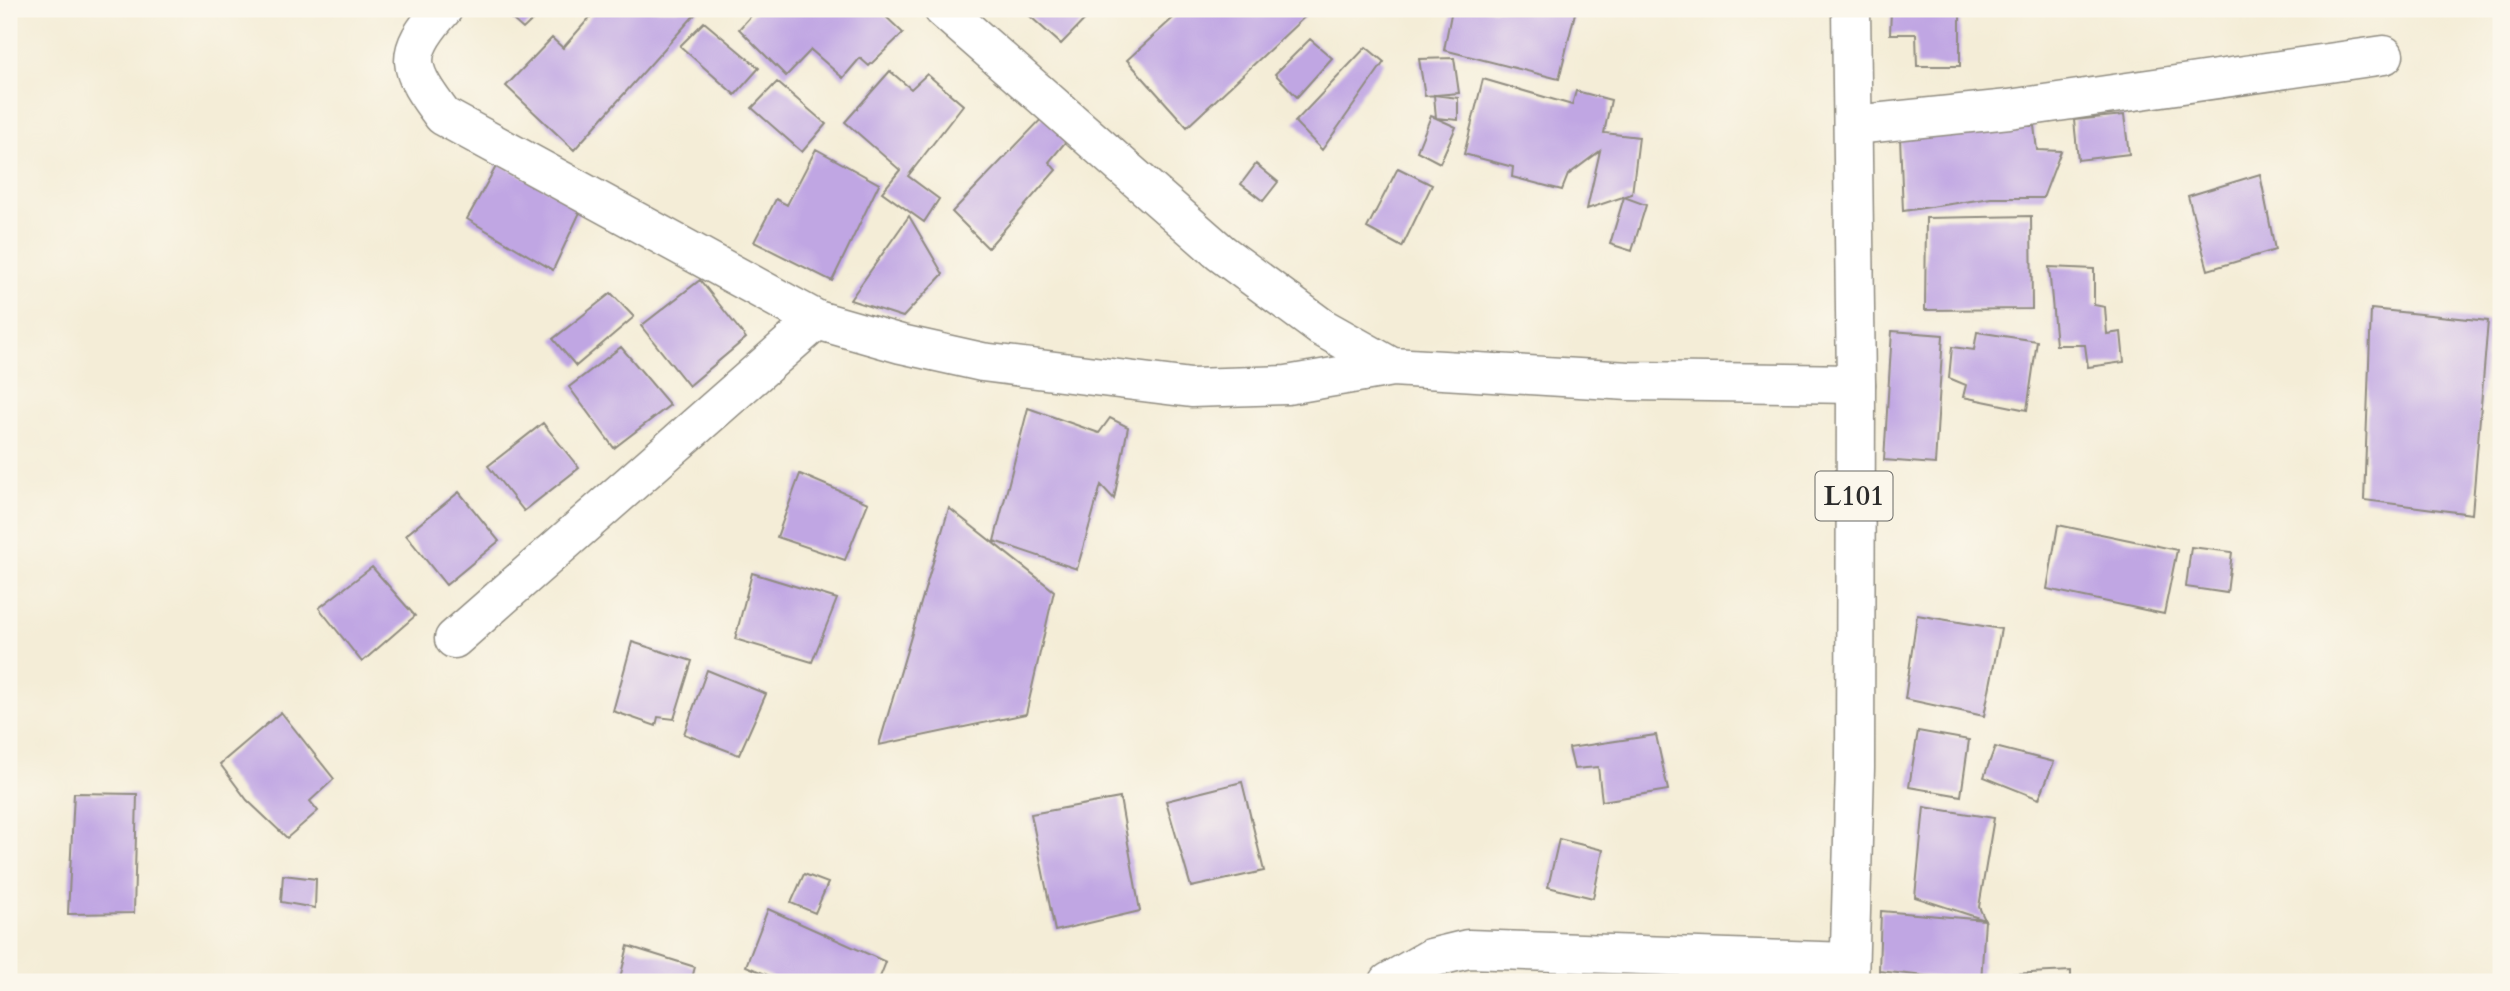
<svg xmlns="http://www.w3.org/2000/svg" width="2510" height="991" viewBox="0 0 2510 991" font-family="Cardo,serif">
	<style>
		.building { fill: #c0a6e3 }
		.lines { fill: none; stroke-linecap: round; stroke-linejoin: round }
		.minor-casing { stroke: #908c81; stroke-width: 41 }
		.primary-casing { stroke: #908c81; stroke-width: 41 }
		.minor { stroke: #fff; stroke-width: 38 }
		.primary { stroke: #fff; stroke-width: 38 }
		.labels { text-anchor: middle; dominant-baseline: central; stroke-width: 5; stroke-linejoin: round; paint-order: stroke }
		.shield { fill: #fbf7ec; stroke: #696865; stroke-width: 2 }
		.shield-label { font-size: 28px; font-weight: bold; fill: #2b2b2b }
	</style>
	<rect width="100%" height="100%" fill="#fbf7ec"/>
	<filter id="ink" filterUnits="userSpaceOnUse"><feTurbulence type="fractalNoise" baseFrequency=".0143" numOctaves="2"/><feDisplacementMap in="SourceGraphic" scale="14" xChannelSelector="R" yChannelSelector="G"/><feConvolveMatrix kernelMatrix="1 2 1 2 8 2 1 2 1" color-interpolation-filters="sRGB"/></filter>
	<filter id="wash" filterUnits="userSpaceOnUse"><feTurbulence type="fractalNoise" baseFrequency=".00686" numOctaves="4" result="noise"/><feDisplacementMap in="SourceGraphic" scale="28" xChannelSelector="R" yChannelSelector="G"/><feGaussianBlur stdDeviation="1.57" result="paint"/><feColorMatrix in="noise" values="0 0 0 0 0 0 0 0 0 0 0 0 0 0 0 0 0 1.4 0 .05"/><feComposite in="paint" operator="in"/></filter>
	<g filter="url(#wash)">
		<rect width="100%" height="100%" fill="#f4edd7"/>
		<g id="blocks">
			<path class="building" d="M501 9H544L523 29Z
				M584 9 699 10 574 150 506 86 552 38 563 48 592 15Z
				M757 9H878L903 33 869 66 860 58 843 78 811 50 786 76 739 29Z
				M1022 9H1095L1061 44Z
				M1183 9H1313L1187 127 1127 60Z
				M1452 9H1576L1559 79 1444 50Z
				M1921 9H1960V66H1917L1916 34H1890L1891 11Z
				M704 22 759 68 735 95 680 46Z
				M1310 39 1332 58 1297 97 1275 74Z
				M1366 47 1384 62 1322 150 1295 122Z
				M1454 58 1459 93 1425 96 1419 59Z
				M890 71 911 89 927 74 963 105 908 176 939 199 924 222 882 192 900 170 845 122Z
				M1483 79 1572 105 1576 91 1611 100 1604 133 1639 137 1632 194 1587 209 1600 151 1568 175 1562 190 1512 177 1513 167 1464 154Z
				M777 82 826 124 802 152 752 108Z
				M1434 95 1458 98V120L1436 118 1456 127 1440 163 1417 151 1431 116 1436 118Z
				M1047 113 1072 134 1049 162 1056 170 988 248 952 212Z
				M2124 115 2129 154 2078 160 2074 120Z
				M2013 126H2034L2037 150 2061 151 2043 198H1991L1903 211 1900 137Z
				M816 149 879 184 832 281 754 242 776 199 787 205Z
				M498 163 582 208 553 270 467 219Z
				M1256 164 1278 182 1263 201 1241 184Z
				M1398 168 1432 185 1402 247 1367 228Z
				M2260 174 2275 250 2208 270 2188 196Z
				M1624 197 1646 205 1632 251 1610 244Z
				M909 216 943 274 903 317 850 300Z
				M2031 216 2032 309 1925 310 1926 218Z
				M2049 267 2094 269V305L2105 307 2107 334 2121 332 2124 362 2088 367 2085 345H2056Z
				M700 280 746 338 689 386 641 326Z
				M611 293 634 317 576 366 553 339Z
				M2371 309 2488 321 2472 514 2364 500Z
				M1892 331 1943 335 1935 464 1884 460Z
				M1977 332 2037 341 2027 410 1963 397 1966 385 1949 378 1952 347 1974 350Z
				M621 347 670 405 614 448 569 387Z
				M1028 408 1099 433 1110 418 1128 427 1114 499 1101 485 1077 569 994 541Z
				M543 423 579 468 524 511 488 466Z
				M800 474 868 503 845 560 777 537Z
				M459 492 499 541 446 585 406 535Z
				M949 508 1054 591 1026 714 879 745Z
				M2058 525 2177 550 2164 614 2047 589Z
				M2191 547 2232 552 2227 593 2186 587Z
				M372 567 415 616 362 662 319 608Z
				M752 573 837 599 812 662 735 639Z
				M1917 615 2001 629 1984 716 1905 699Z
				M632 642 692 661 674 719 658 717 656 726 613 711Z
				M707 670 766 694 739 755 684 734Z
				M281 712 334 779 310 801 318 811 287 838 247 800 220 764Z
				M1918 731 1969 740 1961 796 1909 787Z
				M1656 735 1668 790 1602 801 1598 767 1574 769 1569 748Z
				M1995 747 2054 762 2039 799 1984 777Z
				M1242 782 1264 871 1191 887 1166 801Z
				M74 793 137 794 134 913 68 914Z
				M1120 798 1140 911 1055 931 1031 814Z
				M1924 807 1994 818 1979 907 1985 920 1915 897Z
				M1559 839 1603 850 1593 898 1548 887Z
				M804 874 828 883 815 913 791 903Z
				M283 875 316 879 315 908 281 902Z
				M768 909 886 962 878 982H784L746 966Z
				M1881 911 1985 920 1981 982 1879 971Z
				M628 946 695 967 691 982H619Z
				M2071 971V982H1990L1989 975Z"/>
		</g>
	</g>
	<g filter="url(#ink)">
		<use href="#blocks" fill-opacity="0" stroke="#908c81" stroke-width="2"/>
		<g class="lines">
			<g class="minor-casing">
				<path id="minor" d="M443 9C401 55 408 69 443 116L817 320 901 344 982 362 1191 388 1287 385 1392 367
					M943 9 1221 253 1321 327 1392 367 1629 381 1856 384
					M1854 125 2009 109 2384 55
					M454 639 817 320
					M1389 982 1431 958 1468 949 1849 962"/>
			</g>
			<g class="primary-casing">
				<path id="primary" d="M1849 982 1855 768 1856 384 1851 9"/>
			</g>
			<use href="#minor" class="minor"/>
			<use href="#primary" class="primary"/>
		</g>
	</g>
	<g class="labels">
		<rect class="shield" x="1815.5" y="471.5" width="77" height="49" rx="5"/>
		<g class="shield-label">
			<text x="1854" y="496">L101</text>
		</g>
	</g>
	<rect width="2510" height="991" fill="none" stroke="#fbf7ec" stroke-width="35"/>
</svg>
